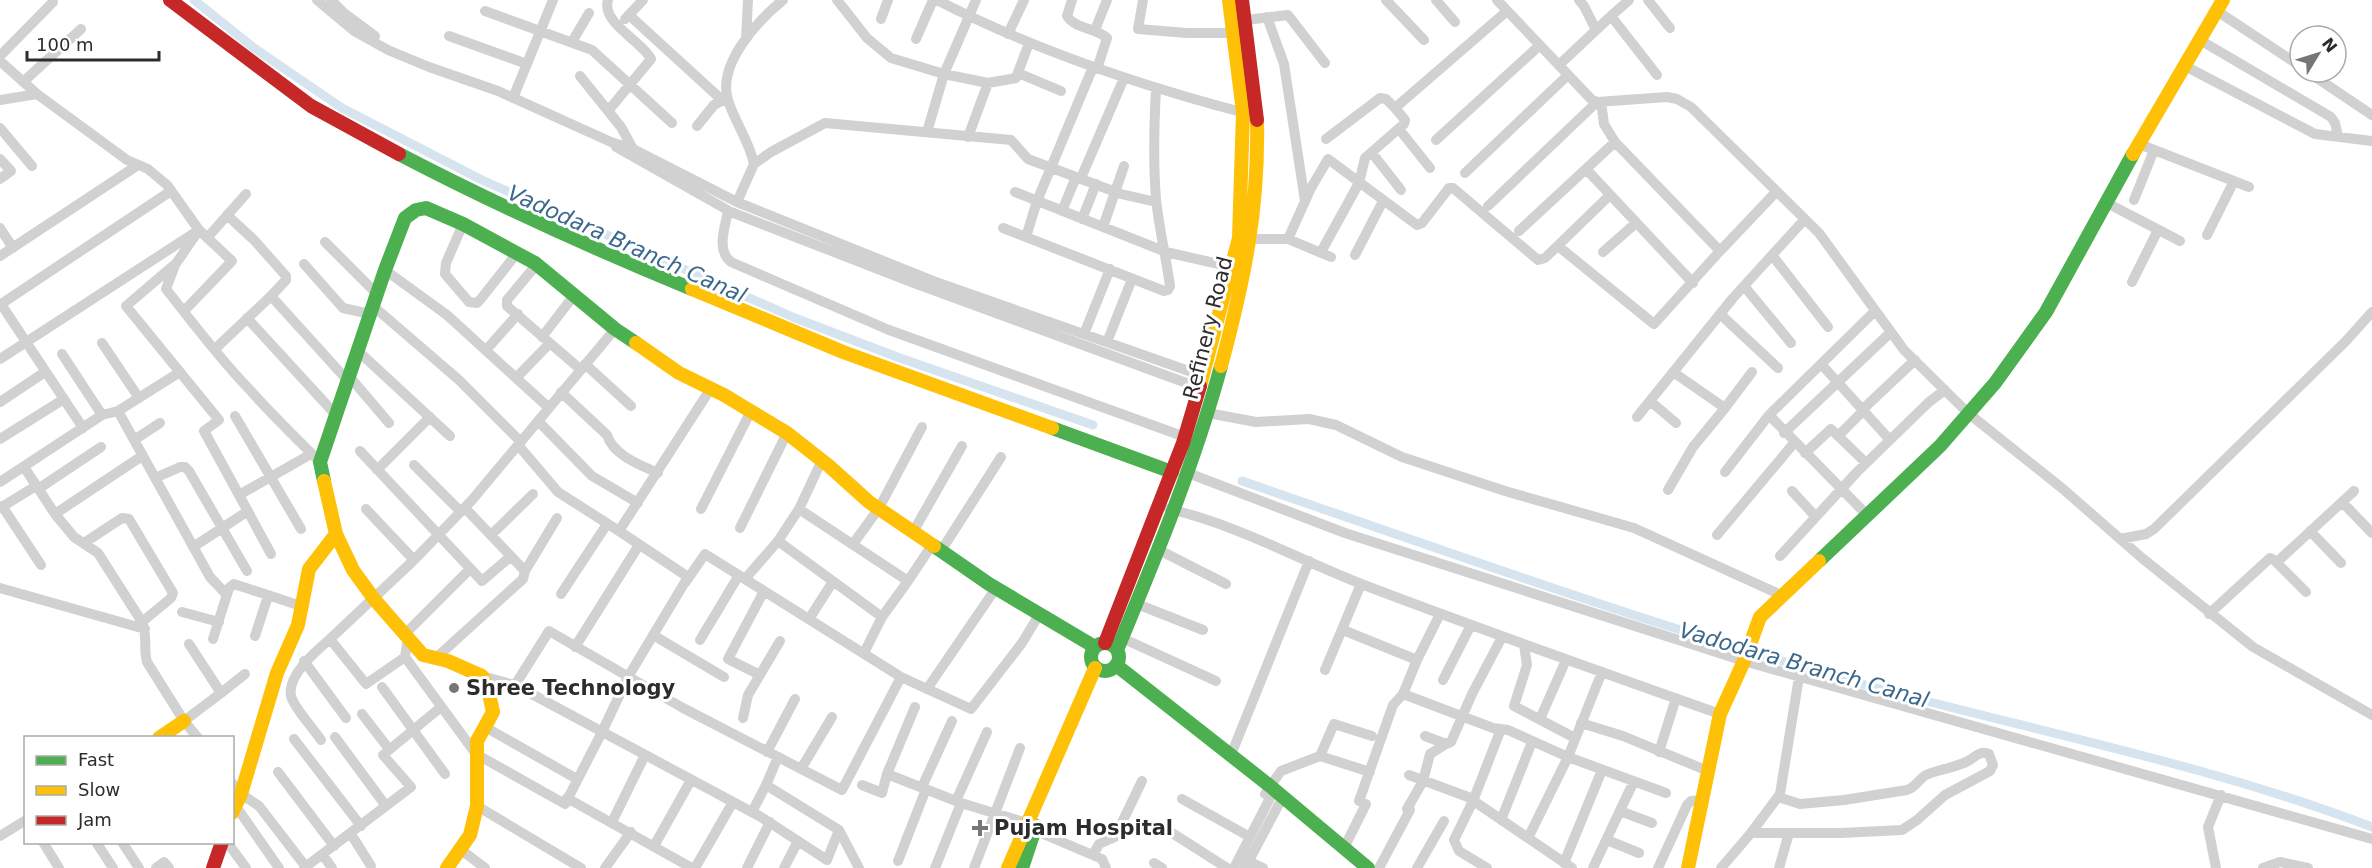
<svg xmlns="http://www.w3.org/2000/svg" width="2372" height="868" viewBox="0 0 2372 868" font-family="'DejaVu Sans',sans-serif">
	<style>
		.lines { fill: none; stroke-linecap: round; stroke-linejoin: round }
		.canal { stroke: #d6e4f0; stroke-width: 9 }
		.street { stroke: #d1d1d1; stroke-width: 10 }
		.fast { stroke: #4caf50; stroke-width: 14 }
		.slow { stroke: #ffc107; stroke-width: 14 }
		.jam { stroke: #c62828; stroke-width: 14 }
		.poi-dot { fill: #767676; stroke: #fff; stroke-width: 2 }
		.labels { text-anchor: middle; dominant-baseline: central; stroke-width: 6; stroke-linejoin: round; paint-order: stroke }
		.street-label { font-size: 21px; fill: #2c2c2c; stroke: #fff }
		.poi-label { font-size: 21px; font-weight: bold; fill: #2c2c2c; stroke: #fff; text-anchor: start }
		.water-label { font-size: 22px; font-style: italic; fill: #3b688d; stroke: #fff }
	</style>
	<rect width="100%" height="100%" fill="#fff"/>
	<g class="lines">
		<path class="canal" d="M194 0 254 48 342 108 482 180 795 318 900 358 1093 425
			M1242 481C1440 549 1638 621 1840 678 2017 728 2200 761 2372 827"/>
		<path class="street" d="M317 0 354 31 388 50 429 67 498 91 611 142 633 149 737 202 933 281 1203 376
			M331 0 344 13 375 36
			M608 0C601 23 642 41 651 59L608 111
			M837 0 867 38 891 58 944 74 988 83 1016 78 1029 43
			M937 0C1036 51 1141 86 1249 114
			M1072 0 1067 16C1075 29 1096 28 1107 38L1097 69
			M1143 0 1138 29 1187 33H1233
			M1386 0 1424 40
			M1436 0 1455 22
			M1497 0 1592 100 1597 102 1667 97 1677 99 1691 107 1819 233 1904 350 1968 413 2063 489 2142 558 2253 647 2372 715
			M1579 0 1584 6 1596 30
			M1648 0 1670 28
			M485 11 592 50 672 123
			M2217 11 2300 66
			M629 15 722 100
			M1611 16 1629 0
			M1267 17 1284 64 1305 201
			M625 19 643 0
			M881 19 888 0
			M1245 20 1288 15 1325 63
			M1095 30 1107 0
			M1008 34 1024 0
			M449 36 527 64
			M746 39 748 0
			M916 39 933 0
			M2200 40 2331 117 2335 123 2338 136
			M572 42 589 13
			M0 56 53 2
			M0 61 37 94
			M1559 65 1611 16 1657 75
			M2185 66 2315 134 2372 141
			M2308 72 2372 115
			M1018 73 1061 91
			M580 76 621 127 633 149
			M23 82 81 29
			M513 98 553 0
			M0 100 37 94 127 160 148 169 167 185 199 230 0 359
			M1601 102 1604 124 1615 142
			M697 126 714 105 727 98
			M0 128 32 166
			M1399 129 1430 168
			M927 132 944 74 976 0
			M968 137 988 83
			M1326 139 1380 98 1386 99 1395 108
			M1436 140 1540 45
			M2139 144 2249 187
			M616 147 731 212 914 283 1200 388
			M1372 153 1401 190
			M0 159 11 171 0 179
			M754 164C749 140 735 123 728 100 717 65 757 21 783 0
			M1586 169 1693 283
			M1465 173 1568 75
			M1081 178 1124 78
			M1015 192 1166 252 1232 267
			M2134 200 2154 150
			M737 202 754 164 771 152 825 123 1011 140 1028 159 1121 194 1156 202
			M2105 202 2180 241
			M1488 206 1597 102
			M728 211C725 228 716 250 731 262L889 330 1185 437
			M1062 211 1076 177
			M227 215 254 240 286 276V280L271 296
			M1082 219 1096 184
			M463 224 446 263 445 274 469 302 477 303 480 300 517 253
			M1103 227 1124 166
			M0 228 13 248
			M1003 228 1164 291 1168 290 1170 286C1166 257 1159 228 1156 199 1153 162 1154 126 1156 89
			M1519 231 1615 142 1720 251 1654 324 1558 246
			M2207 235 2234 181
			M1026 237 1037 201 1093 67
			M207 238 246 194
			M1251 239H1288L1311 188 1328 159 1417 225 1422 223 1449 188H1453L1538 260 1545 258 1610 195
			M1288 239 1331 257
			M325 242 377 294
			M1720 251 1776 192
			M1321 252 1359 183 1365 158 1404 124 1405 120 1395 108 1507 11
			M1603 252 1636 223
			M1355 255 1383 201
			M1772 255 1828 327
			M0 256 138 165
			M304 264 343 308 370 314
			M537 264 507 300V306L580 369
			M174 265 126 306 219 420 204 431 239 495
			M385 270 447 315 549 408
			M2132 282 2158 230
			M1744 286 1791 343
			M373 306 459 380 521 442
			M184 311 232 261 199 230 175 265 166 289C193 323 219 358 249 389 271 414 296 438 320 462
			M1720 314 1778 368
			M247 318 336 415
			M1084 334 1110 269
			M542 337 575 294
			M1107 342 1132 279
			M102 343 139 398
			M215 349 271 296 348 381
			M486 350 518 314
			M358 351 450 436
			M62 354 102 415
			M585 364 631 406
			M1822 365 1890 440
			M1673 372 1725 408 1752 372
			M349 376 389 423
			M516 378 549 344
			M561 392 607 435C613 455 640 465 658 473
			M1650 401 1676 423
			M0 402 45 372
			M1862 410 1915 360
			M118 411 180 372
			M1208 413 1256 422 1309 419 1336 425 1402 457 1505 491 1634 528 1781 595
			M235 416 301 529
			M1637 417 1733 298 1804 220
			M538 421 592 476 638 503
			M83 428 1 304 171 191
			M1784 433 1891 332
			M1839 435 1863 411
			M0 439 64 399
			M134 440 160 423
			M518 445 558 492 619 531 711 388
			M360 451 482 581 511 556
			M1805 453 1831 429 1866 463
			M414 465 461 512
			M24 467 55 514 74 537 98 553 142 622C148 635 143 649 147 662L184 721 198 738
			M377 470 430 417
			M1725 472 1769 415
			M1188 473 1345 533 1744 661 2372 839
			M155 478 180 467H185L189 471 247 571
			M0 482 102 415 118 411 210 577 227 595
			M38 489 101 447
			M1668 490 1693 447 1725 408
			M1792 491 1815 516
			M2342 502 2372 533
			M2 506 41 565
			M0 508 36 486
			M366 509 414 560
			M701 509 751 411
			M1169 509C1238 525 1299 560 1364 585 1482 630 1601 672 1720 714
			M55 514 142 456
			M1867 515 1769 415 1875 311
			M740 528 787 433
			M2310 531 2341 563
			M913 532 962 446
			M491 535 533 494
			M1717 535 1794 443
			M2120 539 2146 534 2154 529 2346 341 2372 312
			M778 541 882 617 908 581 799 509 822 460
			M84 543 122 518 129 519 173 593 171 598 142 622
			M853 544 879 508 922 427
			M193 547 248 511
			M1159 550 1226 584
			M941 551 1001 457
			M271 554 239 495 311 454
			M1780 556 1857 472 1929 402 1945 390
			M2277 562 2354 491
			M525 571 557 518
			M745 579 778 541 799 509
			M908 581 932 545
			M685 583 705 554 901 677
			M0 588 145 629
			M561 594 607 524
			M1137 604 1203 630
			M182 612 219 622
			M2209 614 2270 558 2274 560 2306 592
			M809 619 832 583
			M1343 630 1417 660 1403 694 1493 728 1508 730 1568 757 1602 672
			M405 634 470 569
			M653 635 724 677
			M255 636 268 596
			M408 638 405 657 476 754 565 804 602 732 628 677 688 577 619 531
			M1122 638 1216 681
			M213 639 229 588 234 584 301 606
			M700 640 739 575
			M1524 645 1527 665 1514 706 1575 738
			M575 647 639 545
			M864 653 882 617
			M405 657 366 684 330 639 414 560 472 500 615 329
			M436 658 523 579 525 571 465 508
			M1417 660 1440 614
			M304 661 346 718
			M1325 670 1361 584
			M760 675 728 659 764 591
			M482 676 515 685 761 817 827 860 839 830 766 785 778 757
			M1443 680 1471 625
			M515 685 549 631 683 708 842 790 901 677 971 709 1022 643 1040 613
			M382 687 445 774
			M927 689 996 588
			M221 693 245 674
			M362 714 389 749
			M743 718 748 695 780 641
			M1540 719 1566 660
			M184 721 221 693 189 644
			M1581 723 1623 736 1708 771
			M485 727 577 779
			M1425 736 1446 744 1451 742 1472 694 1502 637
			M335 737 386 806
			M294 739 361 826
			M321 740C314 729 294 708 291 696 287 675 316 651 330 639
			M767 752 795 699
			M1659 752 1676 698
			M1231 755 1309 561
			M1320 756 1370 772
			M801 769 832 717
			M278 772 334 846
			M887 774 915 707
			M1409 775 1468 797 1572 868
			M232 783 241 794 259 806 306 867
			M862 785 882 793 887 774 961 803 1030 824
			M922 787 952 721
			M1265 794 1281 771 1320 756 1334 724 1372 736
			M567 798 692 868
			M1182 799 1250 837
			M956 801 987 732
			M1359 801 1393 705 1403 694
			M235 805 279 868
			M477 806 581 868
			M1407 809 1423 781 1430 754 1446 744
			M1620 811 1652 823
			M752 812 766 785
			M1501 820 1532 742
			M612 822 645 755
			M839 830 859 868
			M1034 830 1102 859 1106 868
			M1169 831 1227 868
			M1751 833 1780 794 1799 677
			M351 834 371 866
			M0 836 26 820
			M1528 838 1568 757 1666 793
			M1607 840 1639 853
			M43 842 59 868
			M96 842 113 868
			M122 842 139 868
			M227 842 246 868
			M654 846 691 780
			M1344 848 1366 804
			M460 849 485 868
			M323 855 332 868
			M1093 855 1099 844 1115 837 1142 781
			M898 861 926 789
			M1248 861 1263 868
			M1154 863 1162 868
			M1564 863 1602 770
			M156 868 164 862 169 868
			M304 868 411 787 383 755 441 707
			M605 868 631 832
			M695 868 733 802
			M747 868 770 822
			M784 868 798 841
			M935 868 961 803
			M974 868 1020 748
			M1234 868 1270 798
			M1245 868 1279 804
			M1379 868 1410 810
			M1417 868 1444 821
			M1487 868 1459 851 1454 840 1473 801 1501 729
			M1593 868 1634 781
			M1658 868 1687 805 1691 801 1702 800
			M1721 868 1751 833H1841L1902 830 1917 820 1945 795 1990 771 1993 765 1989 754C1979 750 1976 757 1968 761 1955 768 1939 769 1926 775 1919 779 1916 787 1907 790L1844 800 1800 804 1778 797
			M1779 868 1789 833
			M2216 868 2208 827 2221 795
			M2263 868 2280 862 2308 868"/>
		<path class="fast" d="M399 154C495 204 592 248 692 289
			M1052 428 1172 472
			M324 481 320 462 385 270 405 218 416 210 426 208 463 224 535 263 615 329 636 343
			M934 546 989 584 1095 647
			M1819 561 1940 446 1995 383 2046 312 2133 154
			M1091 657a14 14 0 1 1 28 0a14 14 0 1 1-28 0Z
			M1117 650C1156 556 1194 465 1221 366
			M1116 665 1270 786 1368 868
			M1022 868 1036 826"/>
		<path class="slow" d="M2133 154 2223 0
			M692 289 843 352 1052 428
			M636 343 679 373 724 395 787 433 829 466 869 502 934 546
			M1221 366C1244 281 1259 209 1257 120
			M1200 386 1239 238 1243 112 1229 0
			M324 481 336 534 353 570 374 599 423 655 448 661 482 676 488 689 493 712 477 741V806L470 835 447 868
			M159 738 184 721
			M232 813 241 794 277 673 298 625 309 569 336 534
			M1008 868 1095 668
			M1688 868 1720 714 1744 661 1760 617 1819 561"/>
		<path class="jam" d="M170 0 311 106 399 154
			M1242 0 1257 120
			M1105 643 1183 443 1200 386
			M213 868 222 842"/>
	</g>
	<g class="poi-dot">
		<circle cx="454" cy="688" r="6"/>
		<path d="M977 819h6v6h6v6h-6v6h-6v-6h-6v-6h6z"/>
	</g>
	<g class="labels">
		<g class="street-label">
			<text transform="translate(1208 328) rotate(-76)">Refinery Road</text>
		</g>
		<g class="poi-label">
			<text x="466" y="688">Shree Technology</text>
			<text x="994" y="828">Pujam Hospital</text>
		</g>
		<g class="water-label">
			<text transform="translate(627 244) rotate(24)">Vadodara Branch Canal</text>
			<text transform="translate(1804 665) rotate(16)">Vadodara Branch Canal</text>
		</g>
	</g>
	<rect x="24" y="736" width="210" height="108" fill="#ffffff" stroke="#ababab" stroke-width="1.5"/>
	<rect x="36" y="756" width="30" height="9" fill="#4caf50" stroke="#ababab" stroke-width="1.5"/>
	<text x="78" y="766" font-size="18" fill="#2c2c2c">Fast</text>
	<rect x="36" y="786" width="30" height="9" fill="#ffc107" stroke="#ababab" stroke-width="1.5"/>
	<text x="78" y="796" font-size="18" fill="#2c2c2c">Slow</text>
	<rect x="36" y="816" width="30" height="9" fill="#c62828" stroke="#ababab" stroke-width="1.5"/>
	<text x="78" y="826" font-size="18" fill="#2c2c2c">Jam</text>
	<g transform="translate(2318 54) rotate(52)"><circle r="28" fill="#ffffff" stroke="#ababab" stroke-width="1.5"/>
	<path d="M0-4.5L10 22L0 15L-10 22Z" fill="#767676"/>
	<text y="-9" font-size="16" font-weight="bold" text-anchor="middle" fill="#2c2c2c">N</text>
	</g>
	<path d="M27 51v9h132v-9" fill="none" stroke="#2c2c2c" stroke-width="3"/>
	<text x="36" y="51" font-size="18" fill="#2c2c2c" stroke="#ffffff" stroke-width="4.5" paint-order="stroke">100 m</text>
</svg>
